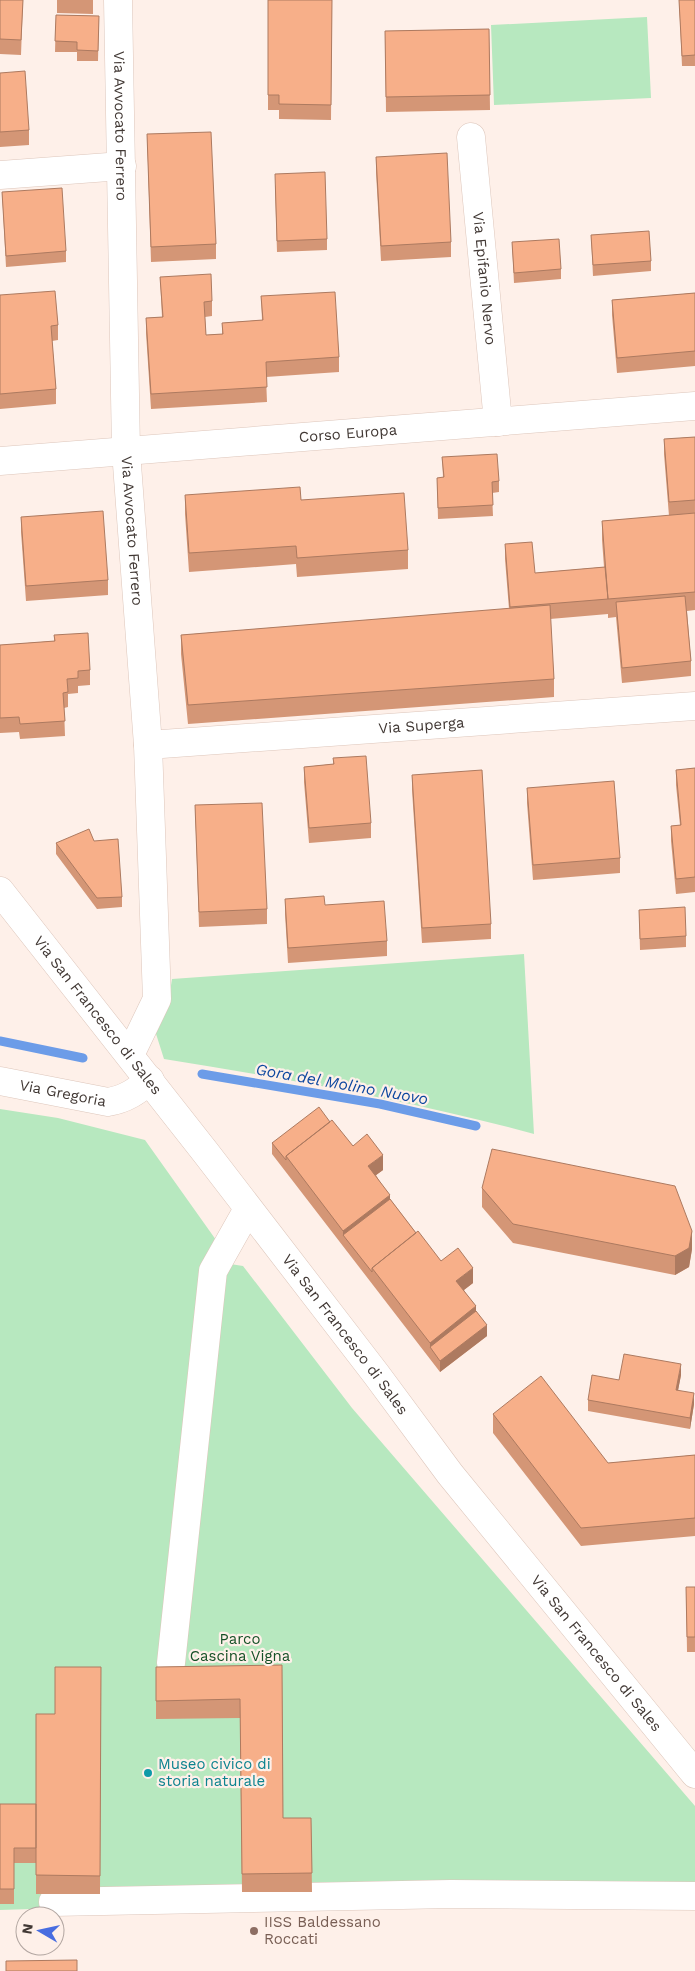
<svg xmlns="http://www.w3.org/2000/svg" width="695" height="1971" viewBox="0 0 695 1971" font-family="'Work Sans',sans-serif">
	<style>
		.green { fill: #b7e8bf }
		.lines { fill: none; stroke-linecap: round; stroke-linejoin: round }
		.stream { stroke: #6c9ce8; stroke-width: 9 }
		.minor-casing { stroke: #ddc6bb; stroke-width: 29 }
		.major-casing { stroke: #ddc6bb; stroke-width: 29 }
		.minor { stroke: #fff; stroke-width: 28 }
		.major { stroke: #fff; stroke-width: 28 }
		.wall { fill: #d49676 }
		.shaded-wall { fill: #ad7a60 }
		.building { fill: #f7af89; stroke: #ad7a60 }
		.culture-dot { fill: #0f9aa8; stroke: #fef0e9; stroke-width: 2 }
		.education-dot { fill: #8d6e63; stroke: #fef0e9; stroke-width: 2 }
		.labels { text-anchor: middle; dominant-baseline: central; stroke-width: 4.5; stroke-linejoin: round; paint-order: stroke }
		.street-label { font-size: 15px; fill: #413834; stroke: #fef0e9 }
		.park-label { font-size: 15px; fill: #145026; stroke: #fef0e9 }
		.culture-label { font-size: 15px; fill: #0d838f; stroke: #fef0e9; text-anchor: start }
		.education-label { font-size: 15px; fill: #785e54; stroke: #fef0e9; text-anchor: start }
		.water-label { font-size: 16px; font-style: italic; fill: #0d479f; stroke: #fef0e9 }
	</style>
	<rect width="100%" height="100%" fill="#fef0e9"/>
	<path class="green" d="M647 17 651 98 494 105 491 25Z
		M524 954 534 1134C413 1101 289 1079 164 1059L151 1018 167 1011 172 979Z
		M0 1109 58 1118 145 1140 221 1247 211 1261 243 1266 352 1408 695 1806V1888L0 1910Z"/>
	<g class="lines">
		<path class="stream" d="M0 1041 83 1058
			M202 1074 380 1104 476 1126"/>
		<g class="minor-casing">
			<g id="minor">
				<path id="s1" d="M118 0 126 451 148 745 157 999 130 1055"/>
				<path id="s2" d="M471 137 498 422"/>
				<path d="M0 175 122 166"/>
				<path id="s3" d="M0 461 695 406"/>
				<path id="s4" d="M148 745 695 706"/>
				<path id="s5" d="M0 1081 108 1102C126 1099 137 1091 150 1080"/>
				<path d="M171 1663 213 1271 248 1209"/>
				<path d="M53 1902 451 1894 695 1896"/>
			</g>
		</g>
		<g class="major-casing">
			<g id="major">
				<path id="s6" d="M0 891 206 1153 376 1374 450 1474 695 1774"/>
			</g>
		</g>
		<use href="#minor" class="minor"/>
		<use href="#major" class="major"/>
	</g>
	<path class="wall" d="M0 0H23L21 55 0 54Z
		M57 0H93V14L57 13Z
		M268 0H332L331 120 279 119V110H268Z
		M679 0H695V66H682Z
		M56 15 99 16 98 61H77V52H55Z
		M489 29 490 110 386 112 385 31Z
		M0 73 29 130V145L0 147Z
		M147 134 216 244V259L151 262Z
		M376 157 451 242V257L381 261 376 172Z
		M275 185 327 239V250L277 252Z
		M2 192 66 251V262L6 267Z
		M591 235 651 261V271L593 276Z
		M512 242 561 269V279L514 283Z
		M160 277 212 301V316L205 317 206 335 222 334V323L262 320 261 296 339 357V372L266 377 267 402 151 409 146 333V318L162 317Z
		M695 293V366L617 373 612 315V300Z
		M0 295 58 325V340L52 341 56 389V404L0 409Z
		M695 437V610L687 611 691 661V676L622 683 616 617 608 618V614L550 619 554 679V697L188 724 181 654V635L509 609 505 559V544L535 573 604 567 602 540V521L669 516 664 454V439Z
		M442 457 499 481V492L492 493 493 516 438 519 437 478 443 477Z
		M185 495 301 500 408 550V569L297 577 296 564 189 572 185 514Z
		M21 517 108 580V595L26 601 21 532Z
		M54 635 90 670V685L78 686V693L68 694V707L64 708 65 736 20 739 19 732 0 733V645L54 641Z
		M333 758 371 823V838L309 843 304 782V767L333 764Z
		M695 768V892L676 894 671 841V826L680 825 676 785V770Z
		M412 775 491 924V939L422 943 412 790Z
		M527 788 620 858V873L533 880 527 803Z
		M195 805 267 909V924L199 927Z
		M94 841 122 897V907L97 909 56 854V843Z
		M285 899 387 941V956L288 963 285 914Z
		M639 910 686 936V947L640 950Z
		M330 1122 353 1146 383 1170 376 1175 390 1199 416 1233 441 1261 473 1283 464 1290 476 1311 487 1336 440 1372 272 1154V1143Z
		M482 1188 692 1249 689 1267 675 1275 513 1243 482 1207Z
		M681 1375 678 1390 694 1404 690 1429 588 1411V1400L619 1380Z
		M493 1414 608 1463 695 1455V1536L581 1546 493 1433Z
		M686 1587H695V1652H687Z
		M282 1665 283 1818H311L312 1892H242L240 1718 156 1719V1667Z
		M101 1667 100 1894H36V1863H14V1904H0V1804H36L55 1714Z"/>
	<path class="shaded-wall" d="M383 1155V1170L368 1181V1166Z
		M390 1195V1210L343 1235V1231Z
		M692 1231V1249L689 1267 675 1275V1256Z
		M473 1268V1283L456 1296V1281Z
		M476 1306V1321L430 1347V1343Z
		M487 1325V1336L440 1372V1361Z
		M681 1364V1375L676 1401V1390Z
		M694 1393V1404L690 1429V1418Z"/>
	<path class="building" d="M0 0H23L21 40 0 39Z
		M268 0H332L331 105 279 104V95H268Z
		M679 0H695V55L682 56Z
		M56 15 99 16 98 51 77 50V42L55 41Z
		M489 29 490 95 386 97 385 31Z
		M25 71 29 130 0 132V73Z
		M211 132 216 244 151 247 147 134Z
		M447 153 451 242 381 246 376 157Z
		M325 172 327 239 277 241 275 174Z
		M62 188 66 251 6 256 2 192Z
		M649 231 651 261 593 265 591 235Z
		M559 239 561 269 514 273 512 242Z
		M211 274 212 301 204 302 206 335 223 334 222 323 263 320 261 296 335 292 339 357 266 362 267 387 151 394 146 318 163 317 160 277Z
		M55 291 58 325 51 326 56 389 0 394V295Z
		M695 293V351L617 358 612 300Z
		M695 437V500L669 502 664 439Z
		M497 454 499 481 492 482 493 505 438 508 437 478 444 477 442 457Z
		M300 487 301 500 404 493 408 550 297 558 296 546 189 553 185 495Z
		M103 511 108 580 26 586 21 517Z
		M695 513V592L608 599 602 521Z
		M532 542 535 573 605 567 608 599 510 607 505 544Z
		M685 596 691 661 622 668 616 602Z
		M550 605 554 679 188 705 181 635Z
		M88 633 90 670 78 671V678L67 679 68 692 63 693 65 721 20 724 19 717 0 718V645L55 641 54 635Z
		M366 756 371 823 309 828 304 767 334 764 333 758Z
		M695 768V877L676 879 671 826 681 825 676 770Z
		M482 770 491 924 422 928 412 775Z
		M614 781 620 858 533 865 527 788Z
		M262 803 267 909 199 912 195 805Z
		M89 829 94 841 118 839 122 897 97 898 56 843Z
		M324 896 325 905 384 901 387 941 288 948 285 899Z
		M685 907 686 936 640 939 639 910Z
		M319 1107 330 1122 286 1156V1160L272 1143Z
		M332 1120 353 1146 367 1134 383 1155 368 1166 390 1195 343 1231 286 1156Z
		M492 1149 675 1186 692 1231 689 1248 675 1256 513 1224 482 1188Z
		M390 1199 416 1233 372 1268V1272L343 1235Z
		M418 1231 441 1261 458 1248 473 1268 456 1281 476 1306 430 1343 372 1268Z
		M476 1311 487 1325 440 1361 430 1347Z
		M624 1354 681 1364 676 1390 694 1393 690 1418 588 1400 592 1375 619 1380Z
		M541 1376 608 1463 695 1455V1518L581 1528 493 1414Z
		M686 1587H695V1637H687Z
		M282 1665 283 1818H311L312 1873 242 1874 240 1699 156 1701V1667Z
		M55 1667H101L100 1876 36 1875V1714H55Z
		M0 1804H36V1848H14V1889H0Z
		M77 1960V1971H6V1961Z"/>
	<circle class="culture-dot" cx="148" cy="1773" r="5"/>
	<circle class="education-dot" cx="254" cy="1931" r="5"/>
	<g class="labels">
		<g class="street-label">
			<text stroke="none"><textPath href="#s1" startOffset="126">Via Avvocato Ferrero</textPath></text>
			<text stroke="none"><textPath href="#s2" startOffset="142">Via Epifanio Nervo</textPath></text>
			<text stroke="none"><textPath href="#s3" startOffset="349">Corso Europa</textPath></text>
			<text stroke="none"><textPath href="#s1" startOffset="531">Via Avvocato Ferrero</textPath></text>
			<text stroke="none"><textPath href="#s4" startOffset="274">Via Superga</textPath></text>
			<text stroke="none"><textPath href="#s6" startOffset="158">Via San Francesco di Sales</textPath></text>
			<text stroke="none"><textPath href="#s5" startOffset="64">Via Gregoria</textPath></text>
			<text stroke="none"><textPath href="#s6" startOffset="562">Via San Francesco di Sales</textPath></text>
			<text stroke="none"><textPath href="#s6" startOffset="968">Via San Francesco di Sales</textPath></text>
		</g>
		<g class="park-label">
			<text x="240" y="1639">Parco<tspan x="240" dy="17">Cascina Vigna</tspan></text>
		</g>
		<g class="culture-label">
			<text x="158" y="1764">Museo civico di<tspan x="158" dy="17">storia naturale</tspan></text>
		</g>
		<g class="education-label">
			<text x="264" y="1922">IISS Baldessano<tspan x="264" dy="17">Roccati</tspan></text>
		</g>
		<g class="water-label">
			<text transform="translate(342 1084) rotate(10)">Gora del Molino Nuovo</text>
		</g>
	</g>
	<g transform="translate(40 1931) rotate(279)"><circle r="24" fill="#fef0e9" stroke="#b2a6a1"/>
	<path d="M0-4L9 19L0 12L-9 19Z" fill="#486de0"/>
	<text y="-8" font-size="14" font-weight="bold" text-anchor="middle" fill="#413834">N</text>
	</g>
</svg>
